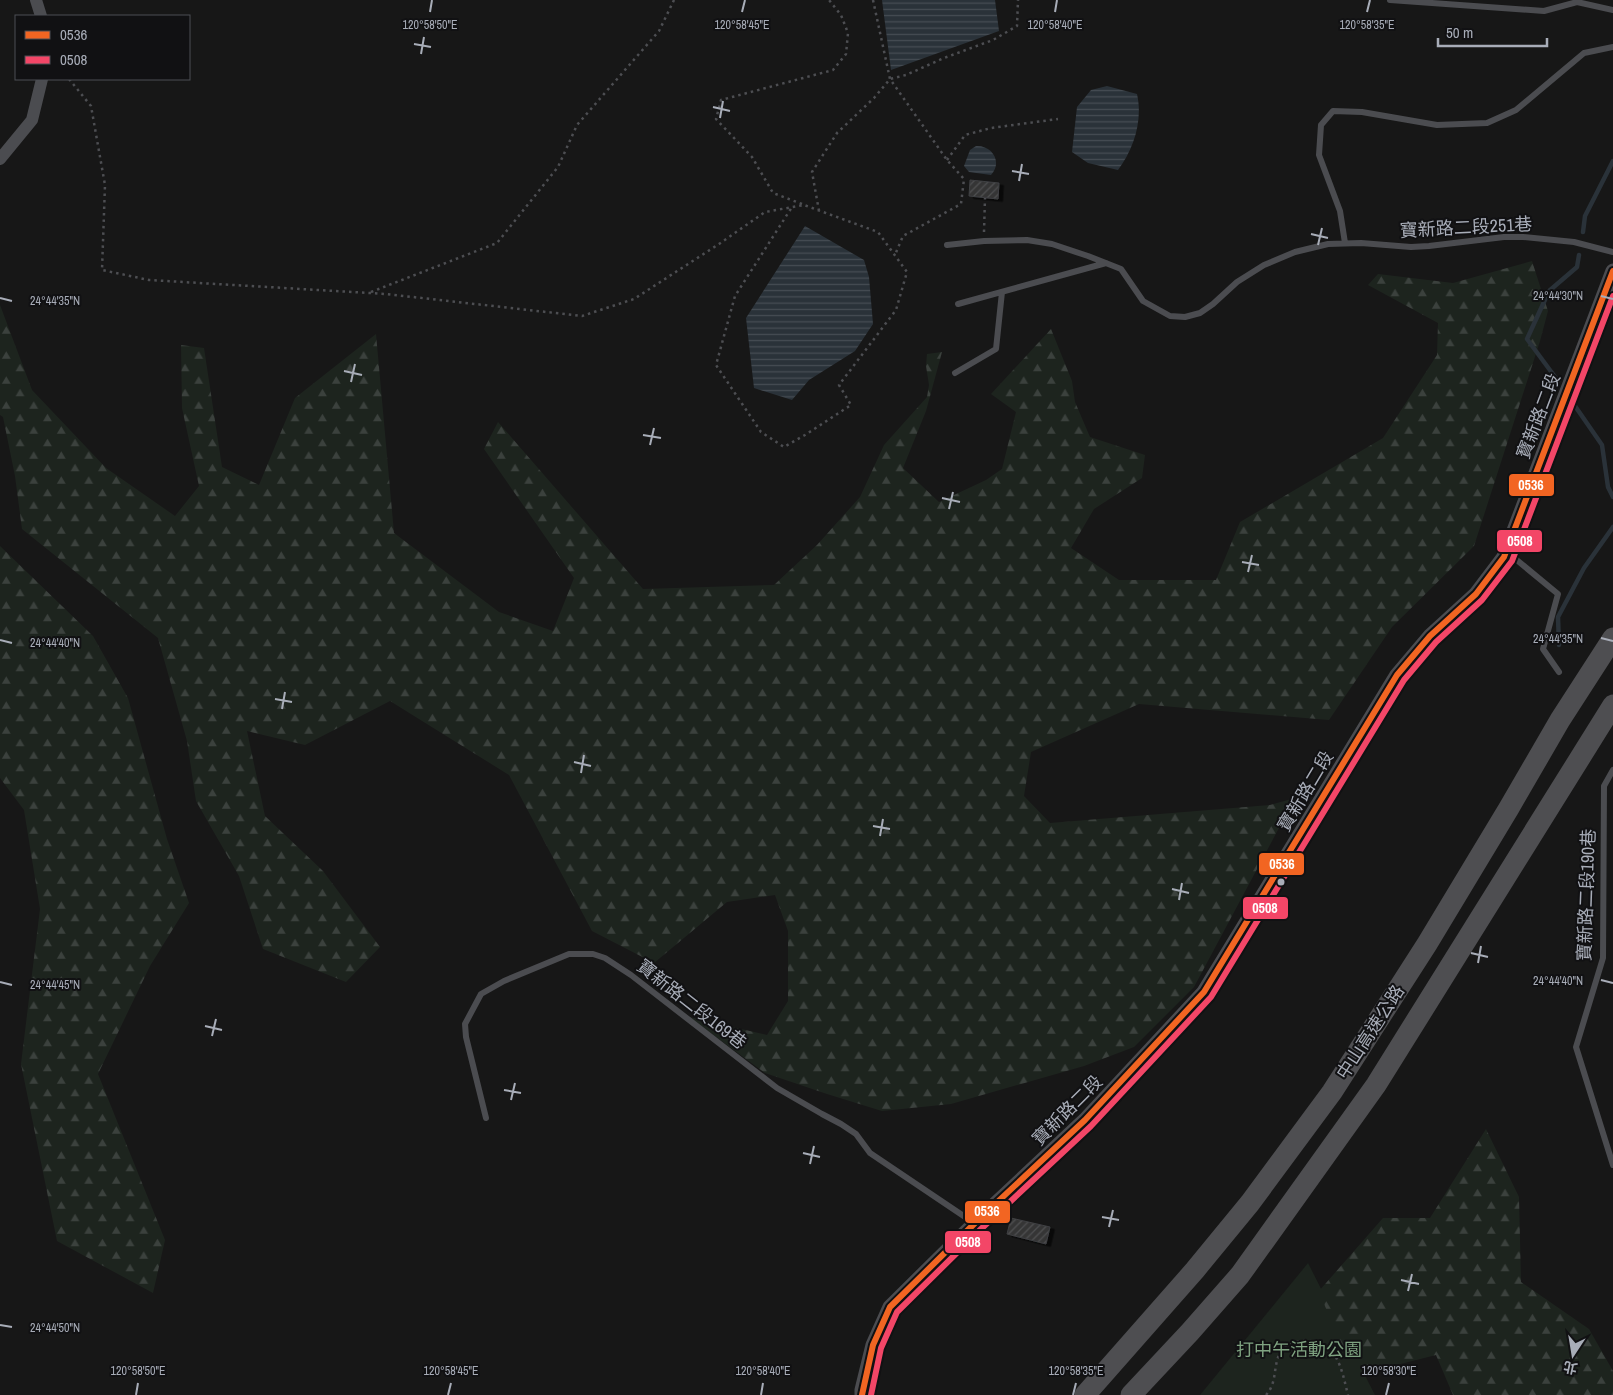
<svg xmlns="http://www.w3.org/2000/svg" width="1613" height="1395" viewBox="0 0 1613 1395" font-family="'Archivo Narrow','Noto Sans TC',sans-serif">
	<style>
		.green { fill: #1d241e }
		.forest { fill: url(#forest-firs) }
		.water { fill: url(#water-rules) }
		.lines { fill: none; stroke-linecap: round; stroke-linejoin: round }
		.stream { stroke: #2a3239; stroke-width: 4.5 }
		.building { fill: url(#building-hatch); stroke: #3f4043; filter: url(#shadow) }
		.path { stroke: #4d4e52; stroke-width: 2.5; stroke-dasharray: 2.5 4; stroke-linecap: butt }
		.service { stroke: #4b4c50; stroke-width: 6 }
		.minor { stroke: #4b4c50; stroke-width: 12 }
		.tertiary { stroke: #4b4c50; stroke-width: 15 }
		.motorway { stroke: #4e4e51; stroke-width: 21 }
		.bus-1-casing { stroke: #111113; stroke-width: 10 }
		.bus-2-casing { stroke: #111113; stroke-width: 10 }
		.bus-1 { stroke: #f26522; stroke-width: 6 }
		.bus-2 { stroke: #f34667; stroke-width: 6 }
		.ticks { fill: none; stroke: #a8adb8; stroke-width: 2 }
		.bus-dot { fill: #a8adb8; stroke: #111113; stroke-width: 2 }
		.labels { text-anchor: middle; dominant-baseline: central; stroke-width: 4; stroke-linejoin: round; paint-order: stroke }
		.street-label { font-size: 18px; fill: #a8adb8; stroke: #111113 }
		.park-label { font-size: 18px; fill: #7fa381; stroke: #111113 }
		.ticks-label { font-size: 12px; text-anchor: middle; fill: #a8adb8; stroke: #111113; stroke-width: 4; stroke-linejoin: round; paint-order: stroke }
		.line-badge { stroke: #111113; stroke-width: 2 }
		.badge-label { font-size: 14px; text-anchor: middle; font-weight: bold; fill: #fff }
	</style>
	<defs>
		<pattern id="forest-firs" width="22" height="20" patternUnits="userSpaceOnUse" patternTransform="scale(1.25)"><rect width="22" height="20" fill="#1d241e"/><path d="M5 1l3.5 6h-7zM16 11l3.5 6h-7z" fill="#3b413d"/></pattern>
		<pattern id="water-rules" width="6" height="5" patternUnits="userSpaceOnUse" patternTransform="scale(1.25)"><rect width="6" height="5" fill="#2a3239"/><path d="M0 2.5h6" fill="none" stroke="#464d54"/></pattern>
		<pattern id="building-hatch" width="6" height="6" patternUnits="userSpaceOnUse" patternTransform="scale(1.25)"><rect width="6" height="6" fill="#353536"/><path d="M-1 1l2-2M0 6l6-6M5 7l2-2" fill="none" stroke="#4f5051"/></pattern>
		<filter id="shadow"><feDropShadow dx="4.5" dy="2.5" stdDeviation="0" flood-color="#0009"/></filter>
	</defs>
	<rect width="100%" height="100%" fill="#171717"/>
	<path class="green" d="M1308 1263 1375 1395H1200Z"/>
	<path class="forest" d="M1532 261 1548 311 1540 341 1474 546 1392 627 1329 720 1139 704 1031 752 1024 796 1050 823 1270 805 1295 798 1194 987 1134 1047 1084 1066 951 1104 882 1111 827 1094 765 1073 689 1017 767 1035 788 1001V931L775 895 727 902 654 963 592 931 509 775 390 701 305 745 247 731 265 816 323 871 380 947 346 982 263 949 239 876 196 801 187 741 158 638 22 529 15 476 3 417 0 415V305L32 390 106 468 175 516 199 486 182 408 181 345 204 348 222 467 259 485 295 398 376 334 394 533 499 612 553 631 574 578 484 449 498 422 643 589 774 585 817 545 860 497 884 445 927 397 929 385 926 366 927 354 942 352 926 411 903 468 939 502 986 480 1002 469 1016 412 991 394 1051 329 1072 381 1075 402 1090 437 1145 455 1142 478 1094 509 1071 548 1119 580H1216L1240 522 1383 438 1437 355 1438 323 1368 285 1378 274 1453 283Z
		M0 546 93 636 128 698 167 839 189 903 150 966 98 1074 165 1240 153 1293 57 1241 21 1064 40 909 24 810 0 778Z
		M1486 1129 1519 1197 1521 1282 1589 1329 1613 1371V1395H1453L1436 1355 1353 1376 1319 1291 1383 1218H1430Z"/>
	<path class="water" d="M882 0H995L999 31 891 70Z
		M1107 86 1137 94C1143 120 1134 149 1118 170L1088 163 1072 152 1077 107 1091 90Z
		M976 146C992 145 1003 162 991 175L969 172 964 166 970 150Z
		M805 226 864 260 869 277 873 324 855 351 809 380 792 400 754 388 746 318Z"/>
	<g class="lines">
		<path class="stream" d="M1583 232 1585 216 1613 161
			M1558 381 1527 339 1549 291 1577 267 1579 255
			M1575 406 1602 445 1608 487 1613 497
			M1559 645 1558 617 1584 568 1613 527"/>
	</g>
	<path class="building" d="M970 180 999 183 998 199 969 196Z
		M1011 1218 1050 1227 1046 1244 1007 1234Z"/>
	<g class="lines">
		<path class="path" d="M873 0 890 79 947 160 964 179 961 204 903 236 895 255
			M69 79 91 106 105 185 102 270 149 280 386 294 582 316 634 299 719 244 765 212 804 205 878 232 907 272 896 310 839 385 851 405 805 435 784 447 761 432 716 365 735 296 792 207
			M947 160 965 135 991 128 1058 119
			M802 204 773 193 752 157 716 119 721 100 833 70 846 54 848 33 841 15 829 0
			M819 211 812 172 837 133 874 98 890 79 906 75 944 58 993 40 1017 26 1018 0
			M984 232 985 198
			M371 292 497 243 558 167 577 125 659 31 674 0
			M1266 1395C1277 1383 1273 1369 1279 1355 1283 1347 1293 1342 1301 1341 1337 1338 1341 1367 1348 1395"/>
		<path class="service" d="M1390 0 1544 11 1577 2 1613 10
			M1345 243 1340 211 1319 155 1321 125 1333 111 1362 112 1437 125 1487 123 1516 110 1584 53 1613 47
			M947 245 984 241 1027 240 1052 244 1088 256 1121 269 1143 301 1170 316 1185 317 1200 313 1213 304 1237 282 1264 265 1295 252 1328 244 1361 243 1411 247 1429 246 1504 237H1523L1574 242 1613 252
			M958 304 1106 263
			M955 373 996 349 1002 292
			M1507 552 1558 594 1543 649 1559 672
			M1613 770 1604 786 1603 958 1576 1047 1613 1165
			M486 1118 466 1037 465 1024 481 994 504 981 569 954H593L605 958 631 975 777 1088 822 1114 841 1124 856 1134 870 1153 974 1223"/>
		<path class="minor" d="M36 0 41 16
			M0 159 32 120 42 79"/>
		<path class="tertiary" d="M862 1395V1390L873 1345 890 1307 975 1223 1085 1120 1204 992 1397 675 1430 636 1476 594 1504 557 1613 271"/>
		<path class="motorway" d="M1085 1395 1195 1270 1250 1203 1332 1092 1427 944 1509 808 1560 720 1613 638
			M1131 1395 1190 1332 1240 1275 1376 1085 1613 705"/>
		<g class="bus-1-casing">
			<path id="bus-1" d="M862 1395 873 1345 890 1307 975 1223 1085 1120 1204 992 1397 675 1430 636 1476 594 1504 557 1613 271"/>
		</g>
		<g class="bus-2-casing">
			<path id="bus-2" d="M871 1395 881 1348 897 1312 981 1229 1091 1126 1211 997 1404 680 1436 642 1482 600 1512 561 1613 296"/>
		</g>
		<use href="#bus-1" class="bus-1"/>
		<use href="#bus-2" class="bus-2"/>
	</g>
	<path class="ticks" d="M430 12 432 0M742 12 745 0M1055 12 1057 0M1367 12 1370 0M414 44 431 47M421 54 424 37M713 107 730 111M720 118 723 101M1012 171 1029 174M1019 181 1022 164M1311 234 1328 238M1318 245 1322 228M1601 296 1613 299M0 298 12 301M344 371 362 375M351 382 355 364M643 435 661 438M650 445 654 428M942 498 960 502M949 509 953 492M1242 562 1259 565M1248 572 1252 555M1601 638 1613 641M0 640 12 643M275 699 292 702M282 709 285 692M574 762 591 766M581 773 584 755M873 826 890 829M880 836 883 819M1172 889 1189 893M1179 900 1182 883M1471 953 1488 957M1478 963 1481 946M1601 980 1613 983M0 982 12 985M205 1026 222 1030M212 1036 216 1019M504 1090 521 1093M511 1100 515 1083M803 1153 820 1157M810 1164 814 1146M1102 1217 1119 1220M1109 1227 1113 1210M1401 1280 1419 1284M1408 1291 1412 1274M0 1325 12 1327M136 1395 138 1383M448 1395 451 1383M761 1395 763 1383M1073 1395 1076 1383M1386 1395 1389 1383"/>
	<circle class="bus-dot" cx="1281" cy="882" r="4.5"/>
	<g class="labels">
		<g class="street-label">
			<text transform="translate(1466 227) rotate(-3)">寶新路二段251巷</text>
			<text transform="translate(1538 416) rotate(-69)">寶新路二段</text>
			<text transform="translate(1305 791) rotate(-59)">寶新路二段</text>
			<text transform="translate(1586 895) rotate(-88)">寶新路二段190巷</text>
			<text transform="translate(692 1004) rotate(38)">寶新路二段169巷</text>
			<text transform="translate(1370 1032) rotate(-57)">中山高速公路</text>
			<text transform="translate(1067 1110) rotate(-45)">寶新路二段</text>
		</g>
		<g class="park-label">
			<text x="1299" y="1349">打中午活動公園</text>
		</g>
	</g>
	<g class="ticks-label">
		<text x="430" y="29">120°58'50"E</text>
		<text x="742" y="29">120°58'45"E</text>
		<text x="1055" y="29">120°58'40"E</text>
		<text x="1367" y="29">120°58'35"E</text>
		<text x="1558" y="300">24°44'30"N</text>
		<text x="55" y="305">24°44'35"N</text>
		<text x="1558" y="643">24°44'35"N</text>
		<text x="55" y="647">24°44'40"N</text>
		<text x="1558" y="985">24°44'40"N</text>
		<text x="55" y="989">24°44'45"N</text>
		<text x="55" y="1332">24°44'50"N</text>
		<text x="138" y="1375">120°58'50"E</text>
		<text x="451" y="1375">120°58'45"E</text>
		<text x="763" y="1375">120°58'40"E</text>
		<text x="1076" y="1375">120°58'35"E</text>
		<text x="1389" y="1375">120°58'30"E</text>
	</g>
	<g class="line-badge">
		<rect x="1508" y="473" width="47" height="24" rx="5" fill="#f26522"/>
		<rect x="1496" y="529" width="47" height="24" rx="5" fill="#f34667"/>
		<rect x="1258" y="852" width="47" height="24" rx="5" fill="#f26522"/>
		<rect x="1242" y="896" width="47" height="24" rx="5" fill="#f34667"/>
		<rect x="964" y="1200" width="47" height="24" rx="5" fill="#f26522"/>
		<rect x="944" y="1230" width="48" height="24" rx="5" fill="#f34667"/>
	</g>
	<g class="badge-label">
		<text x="1531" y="490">0536</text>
		<text x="1520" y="546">0508</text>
		<text x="1282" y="869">0536</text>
		<text x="1265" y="913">0508</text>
		<text x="987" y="1216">0536</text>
		<text x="968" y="1247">0508</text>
	</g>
	<rect x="15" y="15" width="175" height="65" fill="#111113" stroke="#4d4f55"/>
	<rect x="25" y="31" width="25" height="8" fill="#f26522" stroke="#4d4f55"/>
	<text x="60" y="40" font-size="15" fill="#a8adb8">0536</text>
	<rect x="25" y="56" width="25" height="8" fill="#f34667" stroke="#4d4f55"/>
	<text x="60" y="65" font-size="15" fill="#a8adb8">0508</text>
	<g transform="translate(1573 1355) rotate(192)" stroke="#111113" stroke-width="4" paint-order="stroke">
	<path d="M0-4L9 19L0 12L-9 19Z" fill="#a8adb8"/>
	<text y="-8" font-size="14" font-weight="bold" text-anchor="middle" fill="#a8adb8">北</text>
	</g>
	<path d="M1438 38v8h109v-8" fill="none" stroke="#a8adb8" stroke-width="2.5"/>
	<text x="1446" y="38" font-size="15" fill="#a8adb8" stroke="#111113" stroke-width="4" paint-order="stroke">50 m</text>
</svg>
